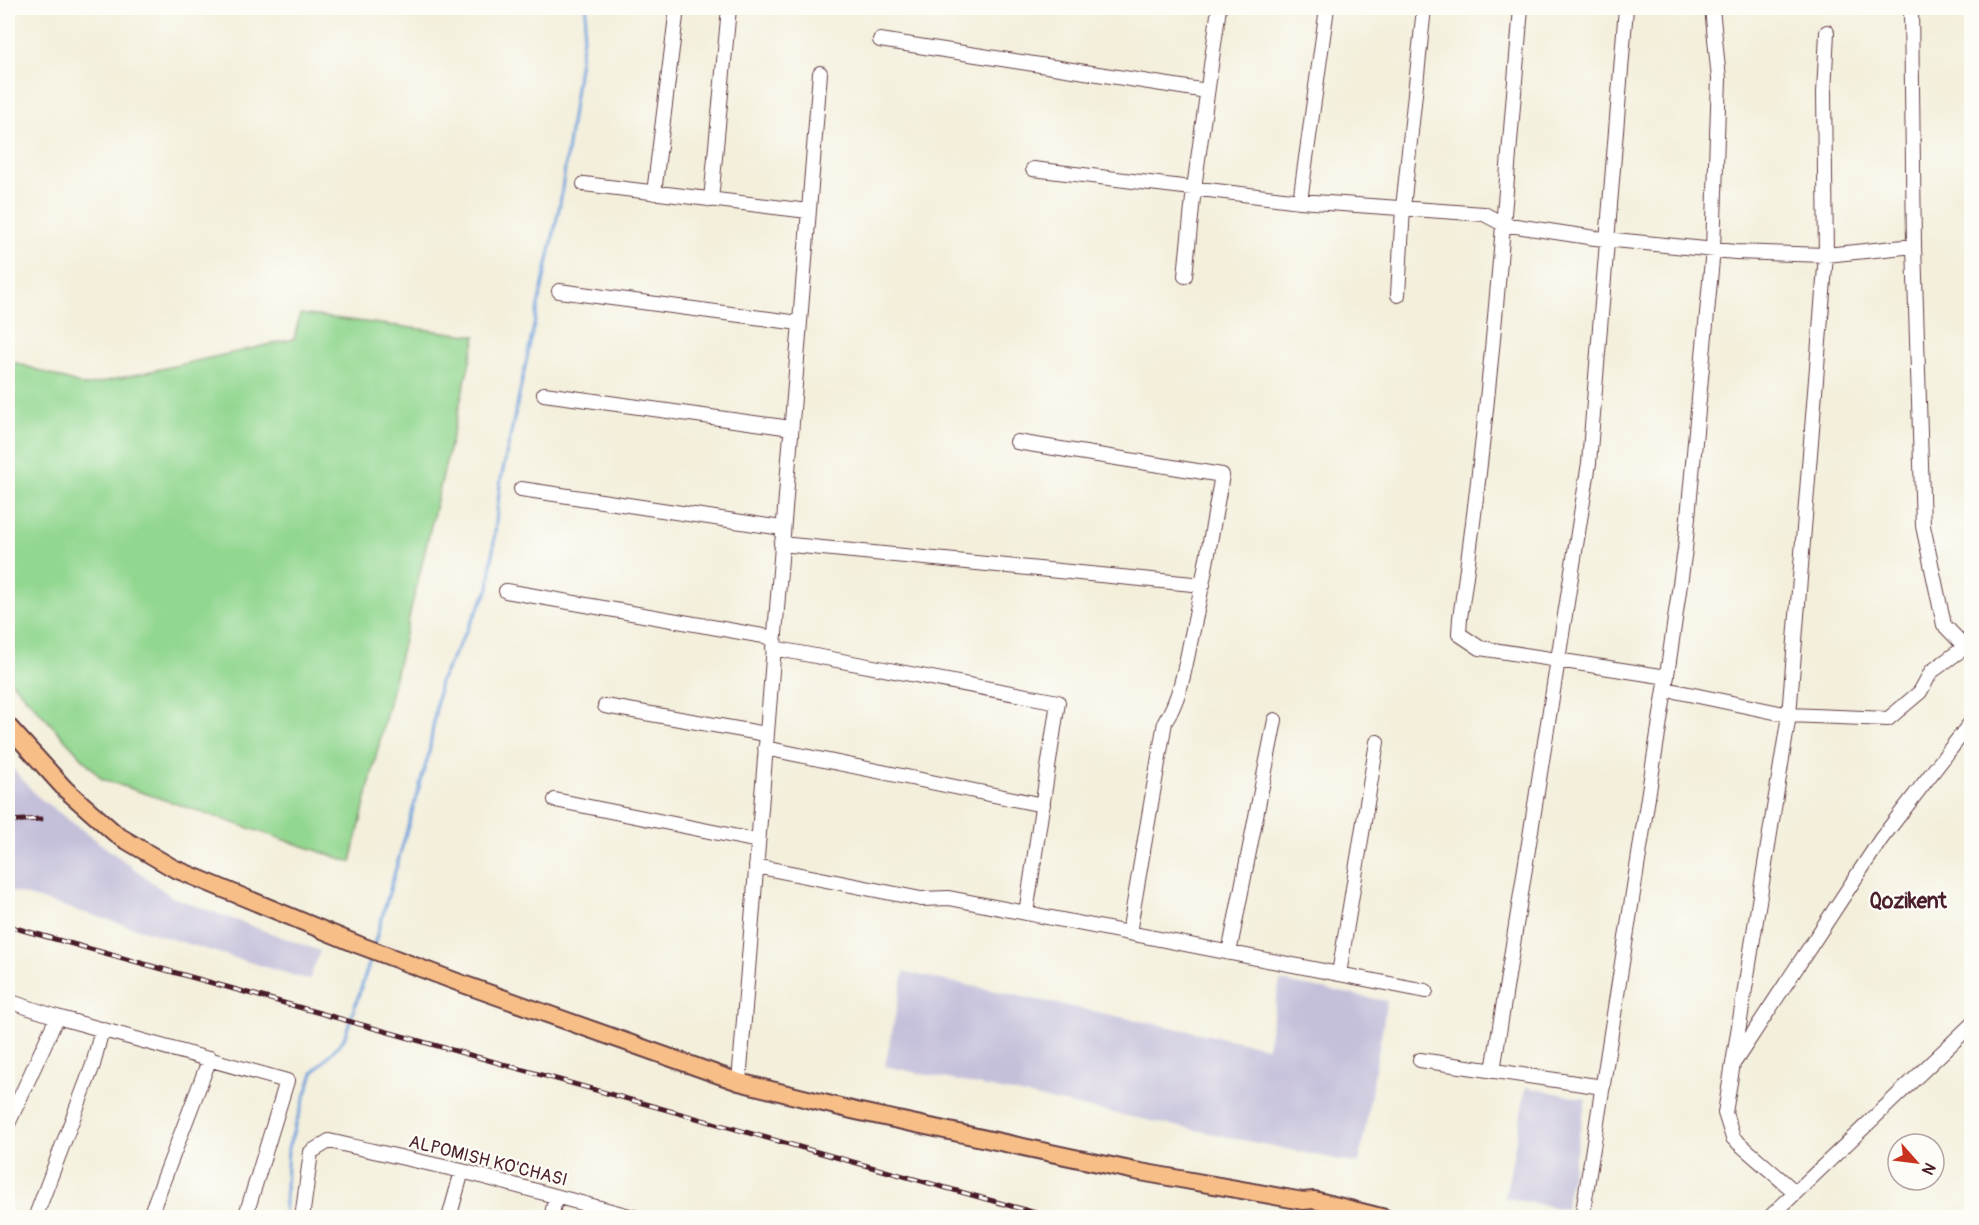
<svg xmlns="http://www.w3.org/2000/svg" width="1979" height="1225" viewBox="0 0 1979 1225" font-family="Pangolin,sans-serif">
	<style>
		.industrial { fill: #c5c0da }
		.green { fill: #92d790; stroke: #6e7b5e; stroke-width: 1.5 }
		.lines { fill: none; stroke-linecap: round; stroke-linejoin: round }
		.stream { stroke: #71a1db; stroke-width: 3 }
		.minor-casing { stroke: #633e45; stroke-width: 16 }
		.major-casing { stroke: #633e45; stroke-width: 20 }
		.minor { stroke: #fff; stroke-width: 14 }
		.major { stroke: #f7be88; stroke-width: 16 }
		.rail-casing { stroke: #4a1f2b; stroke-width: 5 }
		.rail { stroke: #fdfcf7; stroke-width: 3; stroke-dasharray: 9; stroke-linecap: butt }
		.labels { text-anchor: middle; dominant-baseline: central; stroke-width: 4.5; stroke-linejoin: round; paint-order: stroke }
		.street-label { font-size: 18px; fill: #4a1f2b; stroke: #fdfcf7 }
		.quarter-label { font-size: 21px; font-weight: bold; fill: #4a1f2b; stroke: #fdfcf7 }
	</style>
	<rect width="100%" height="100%" fill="#fdfcf7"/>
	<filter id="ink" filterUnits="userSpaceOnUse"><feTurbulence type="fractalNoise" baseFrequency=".0167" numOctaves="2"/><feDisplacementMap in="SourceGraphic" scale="12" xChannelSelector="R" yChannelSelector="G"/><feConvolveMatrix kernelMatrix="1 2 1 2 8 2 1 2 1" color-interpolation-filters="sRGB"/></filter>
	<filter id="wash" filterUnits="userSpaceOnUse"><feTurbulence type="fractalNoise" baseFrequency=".008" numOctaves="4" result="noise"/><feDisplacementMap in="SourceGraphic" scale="24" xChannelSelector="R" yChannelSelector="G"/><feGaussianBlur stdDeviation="1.35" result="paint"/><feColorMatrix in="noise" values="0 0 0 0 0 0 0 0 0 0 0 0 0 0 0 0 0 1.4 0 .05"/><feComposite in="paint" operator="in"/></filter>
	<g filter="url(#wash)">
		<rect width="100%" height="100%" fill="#f3efdb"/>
		<path class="industrial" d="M8 763 37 796 172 897 320 951 309 980 8 890Z
			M904 972 1267 1047 1280 981 1387 1001 1359 1164 885 1066Z
			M1526 1087 1586 1099 1565 1209 1505 1198Z"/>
		<path class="green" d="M300 314 476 336 351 862 102 779 8 678V360L85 386 294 339Z"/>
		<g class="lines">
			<path class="stream" d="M374 945 429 753 440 681 489 588 500 484 560 204 587 8
				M284 1218 288 1148 313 1073 344 1039 372 955"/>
		</g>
	</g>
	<g filter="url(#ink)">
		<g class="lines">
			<g class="minor-casing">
				<path id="minor" d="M1521 8C1504 211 1490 416 1460 618L1459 634 1480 648 1667 677
					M1911 8 1914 246 1923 526 1944 625 1972 654
					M880 40 1207 91
					M1033 169 1300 201 1484 214 1503 224 1595 238 1735 252 1826 255 1914 246
					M584 184 808 211
					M654 193 677 8
					M711 200 729 8
					M1300 201 1327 8
					M1185 276 1194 188 1219 8
					M559 291 799 323
					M1398 295 1403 208 1424 8
					M544 394 791 428
					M1017 442 1222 475C1212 530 1203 585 1191 639 1185 667 1181 696 1165 722L1129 933
					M521 489 782 528
					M781 544 1203 585
					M506 591 774 638
					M773 648 1058 702 1026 913
					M1665 689 1789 715 1888 719 1920 692 1931 672 1965 647
					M605 706 766 734
					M765 748 1043 805
					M555 800 758 841
					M756 866 921 899 949 898 1426 991
					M1229 953 1275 720
					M1339 974 1377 742
					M8 1001 57 1017 287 1081 245 1218
					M1420 1060 1603 1087
					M1735 1061 1881 839 1972 721
					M1493 1071 1589 463 1626 8
					M739 1082 820 73
					M8 1124 57 1017
					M1795 1192 1733 1138 1725 1113 1789 715 1826 255 1824 93 1827 32
					M35 1218 93 1065 102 1029
					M149 1218 210 1058
					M302 1218 311 1152 329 1141 462 1171 637 1218
					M449 1218 462 1171
					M551 1218 556 1196
					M1582 1218 1665 689 1685 549 1713 249 1719 79 1712 8
					M1769 1218 1972 1024"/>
			</g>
			<g class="major-casing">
				<path id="major" d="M8 726 65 789 117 835 173 868 359 945 460 983 739 1082 856 1111 1135 1171 1303 1201 1314 1200 1385 1218"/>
			</g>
			<use href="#minor" class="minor"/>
			<use href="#major" class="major"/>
			<g class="rail-casing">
				<path id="rail" d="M8 821 41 819
					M8 926 1054 1218"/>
			</g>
			<use href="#rail" class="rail"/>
		</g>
	</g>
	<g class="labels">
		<g class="street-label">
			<text transform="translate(488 1161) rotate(14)">ALPOMISH KO'CHASI</text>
		</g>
		<g class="quarter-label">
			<text x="1908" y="901">Qozikent</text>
		</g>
	</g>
	<rect width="1979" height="1225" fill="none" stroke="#fdfcf7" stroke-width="30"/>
	<g transform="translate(1916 1162) rotate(118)"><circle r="28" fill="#fdfcf7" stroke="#b5a4a5" stroke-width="1.5"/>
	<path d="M0-4.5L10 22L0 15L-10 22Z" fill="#c8321e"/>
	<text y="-9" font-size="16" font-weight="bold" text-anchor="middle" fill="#4a1f2b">N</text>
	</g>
</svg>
